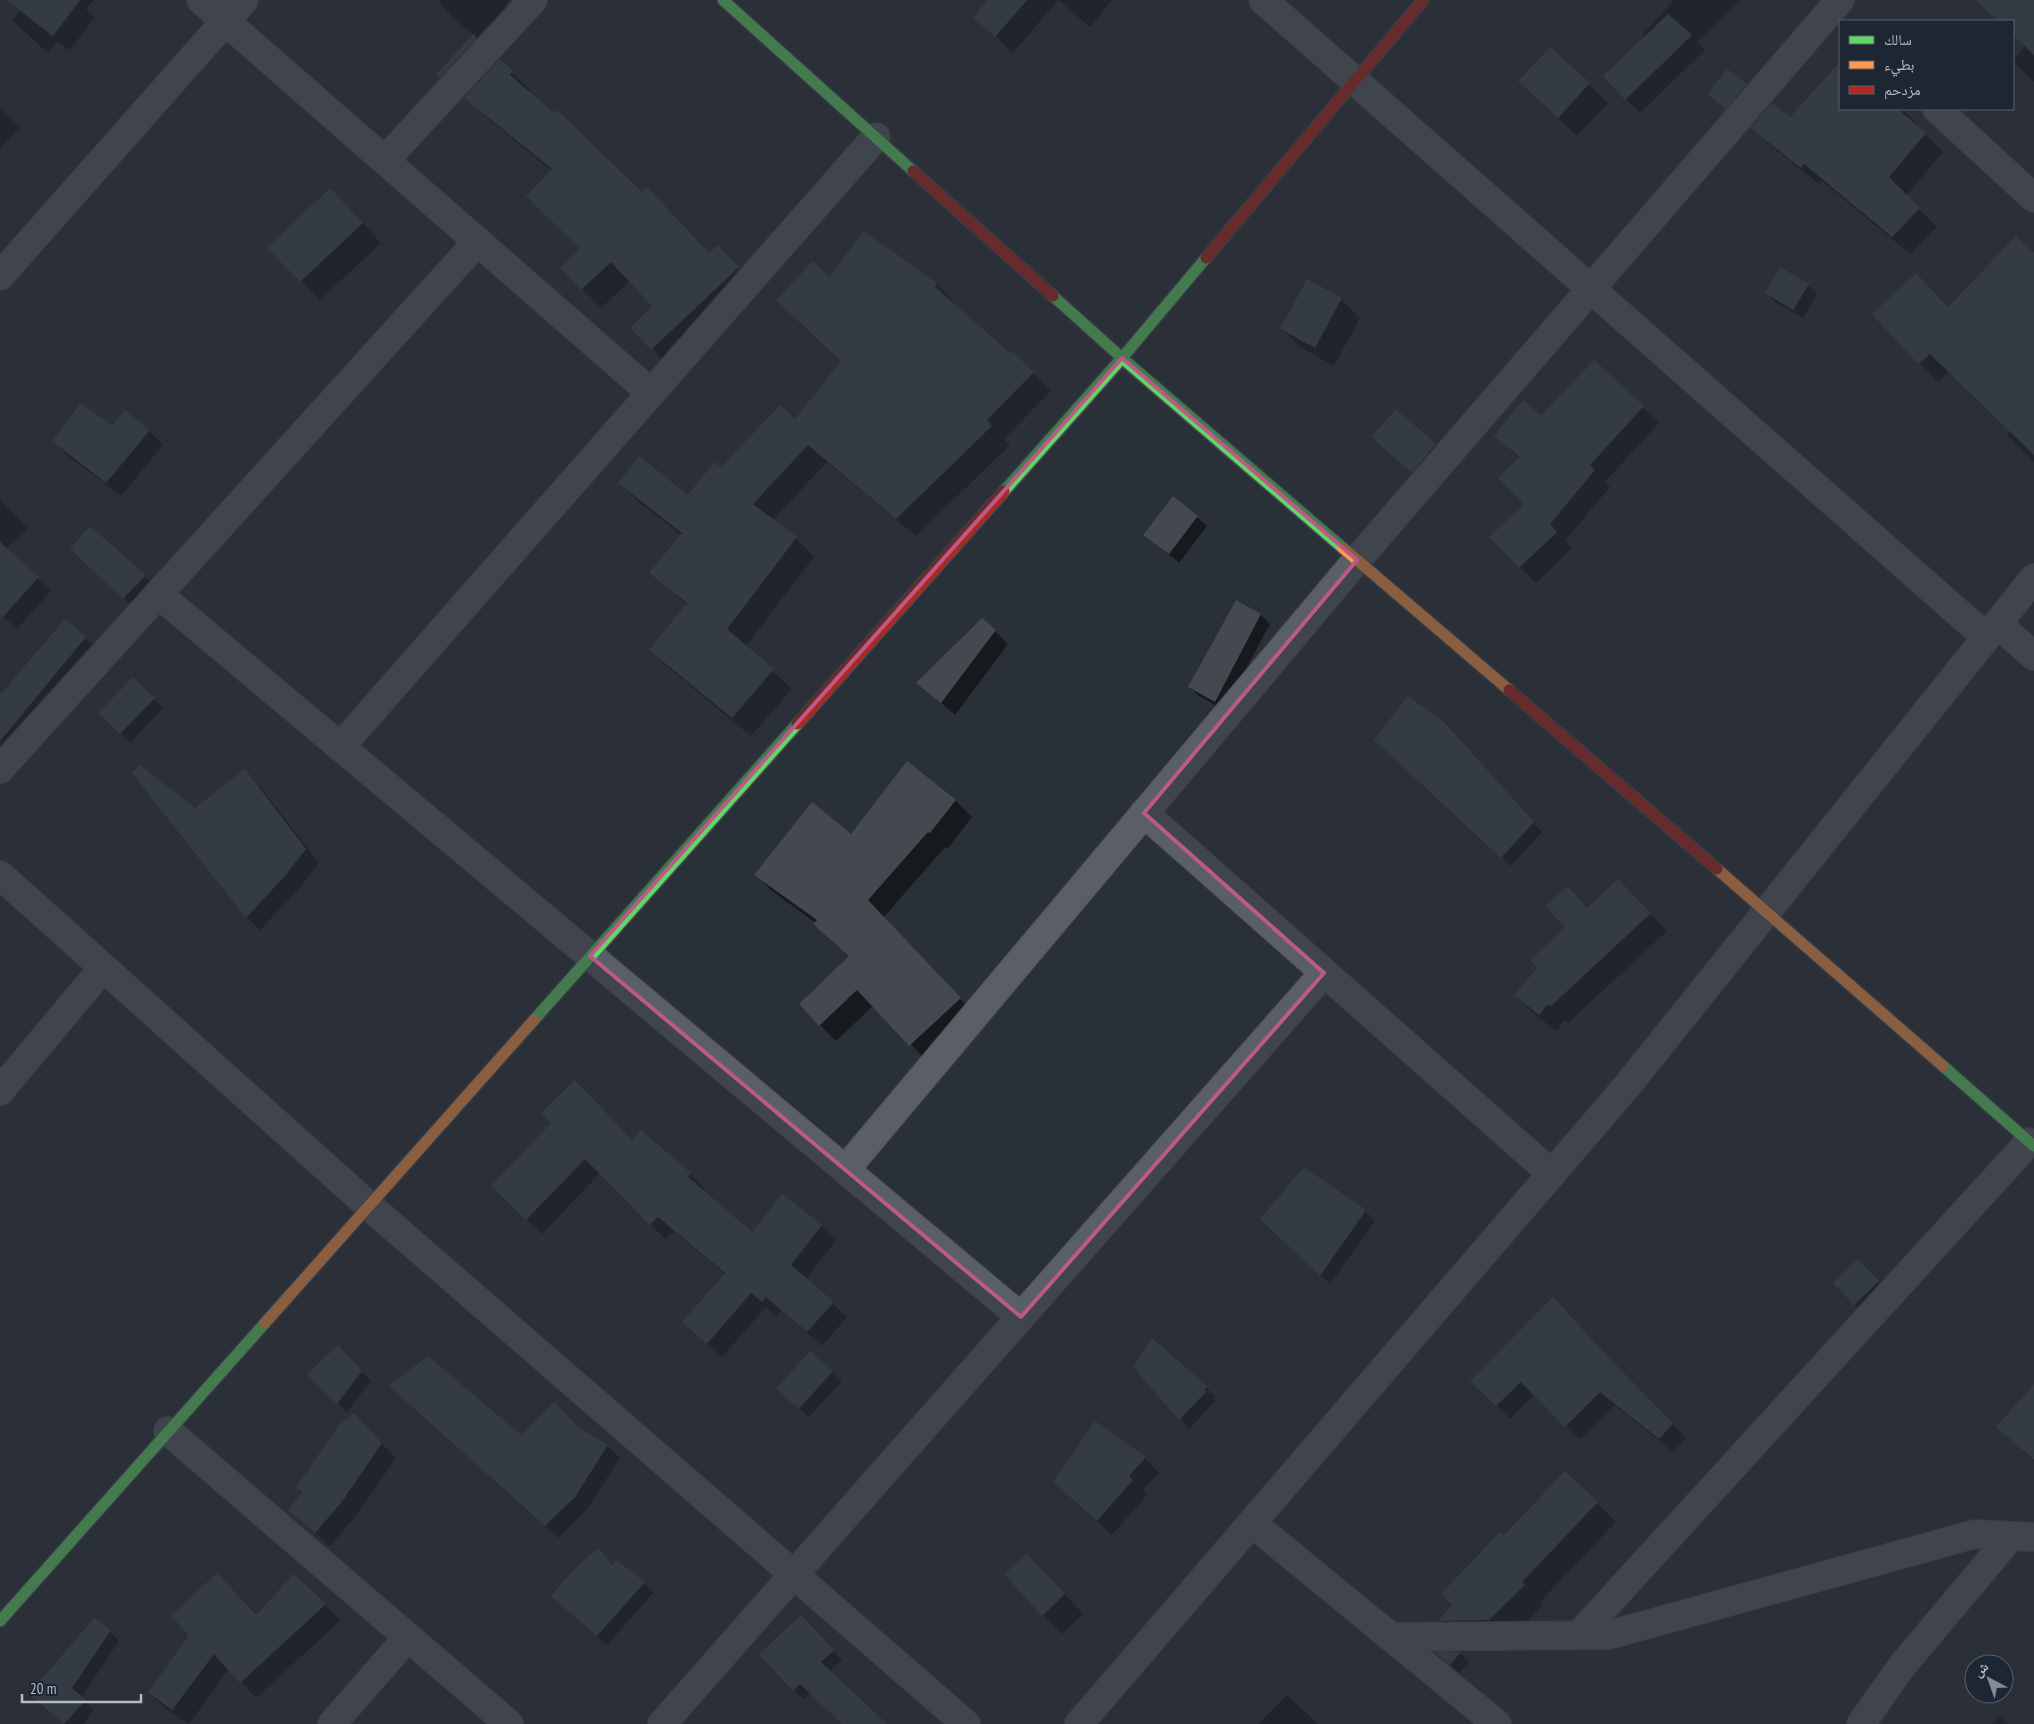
<svg xmlns="http://www.w3.org/2000/svg" width="2034" height="1724" viewBox="0 0 2034 1724" font-family="'PT Sans Narrow','Noto Naskh Arabic',sans-serif">
	<style>
		.shadow { fill: #0007 }
		.building { fill: #444950 }
		.lines { fill: none; stroke-linecap: round; stroke-linejoin: round }
		.street-casing { stroke: #484c53; stroke-width: 30 }
		.fast-casing { stroke: #484c53; stroke-width: 14 }
		.slow-casing { stroke: #484c53; stroke-width: 14 }
		.jam-casing { stroke: #484c53; stroke-width: 14 }
		.street { stroke: #5a5e66; stroke-width: 28 }
		.fast { stroke: #63d668; stroke-width: 11 }
		.slow { stroke: #ff974d; stroke-width: 11 }
		.jam { stroke: #b3261e; stroke-width: 11 }
		.marked { fill: none; stroke: #bc5a87; stroke-width: 4; stroke-linejoin: round }
	</style>
	<rect width="100%" height="100%" fill="#2a3038"/>
	<path class="shadow" d="M29 0H94L86 9 95 17 70 50 58 42 48 53 12 20Z
		M438 0H510L505 5 508 8 457 94 438 75 474 35 454 19 440 4 442 2Z
		M989 0H1058L1013 53 974 17Z
		M1058 0H1112L1090 27Z
		M1674 0H1741L1697 42 1705 50 1640 113 1626 99 1646 37 1643 34Z
		M1978 0H2034V82L2013 61 2025 46 2013 34V21H1999Z
		M500 61 531 91 529 93 710 254 737 266 757 287 671 368 632 328 654 307 630 281 601 308 562 268 582 249 552 171 485 116 466 98Z
		M1840 64V109H1903L1919 126 1918 127 1943 152 1906 196 1937 227 1910 254 1822 181 1819 184 1770 145 1752 128 1790 119Z
		M1589 84 1608 103 1577 136 1539 100Z
		M1746 85 1755 94 1736 117 1709 94Z
		M0 109 19 128 0 149Z
		M349 208 381 243 320 300 269 248Z
		M864 233 937 284 955 303 953 305 1010 355 1012 352 1051 391 1004 439 1010 445 916 536 827 462 773 520 796 538 814 557 746 646 792 689 751 736 669 668 650 650 687 605 651 572 681 535 638 501 620 483 689 497 721 469 796 421 843 362 829 279Z
		M1916 275 1949 308 2034 317V462L2007 435 2010 431 1949 371 1938 382 1874 314Z
		M1808 285 1817 294 1803 318 1775 302 1766 293Z
		M1341 299 1360 318 1334 366 1300 347 1281 328Z
		M1594 362 1659 423 1605 482 1610 487 1565 541 1572 548 1536 583 1491 537 1526 504 1520 458 1496 436 1542 417Z
		M1396 410 1454 464 1431 491 1373 437Z
		M112 428 149 430 163 445 121 496 68 456 53 441Z
		M0 499 28 529 5 549 51 591 17 629 0 614Z
		M1197 517 1207 526 1179 563 1144 534Z
		M90 528 154 585 133 607 81 558Z
		M1237 602 1261 615 1270 624 1224 710 1199 696 1190 687Z
		M995 631 1008 644 955 715 918 683Z
		M85 638 94 647 0 763V697Z
		M133 678 163 708 130 743 100 713Z
		M1455 735 1542 832 1511 866 1385 749Z
		M907 763 956 801 972 817 947 849 945 847 883 918 976 1015 927 1061 873 1006 836 1041 820 1025 850 957 815 924 816 923 772 891 756 875 851 836Z
		M245 771 258 784 319 863 298 890 260 930 246 917 195 809Z
		M1568 888 1588 909 1635 897 1667 931 1568 1023 1565 1020 1556 1031 1532 1012 1516 995 1539 968 1566 929Z
		M641 1132 690 1174 705 1189 703 1192 752 1234 783 1195 821 1226 836 1240 806 1279 847 1317 822 1346 781 1310 777 1316 766 1307 722 1357 684 1322 726 1275 674 1231 665 1239 601 1172 542 1234 493 1186 632 1141Z
		M1304 1169 1366 1211 1375 1221 1330 1284 1271 1228Z
		M1858 1261 1887 1291 1864 1313 1834 1283Z
		M1153 1340 1215 1396 1213 1399 1215 1401 1189 1429 1134 1366Z
		M338 1347 371 1381 347 1412 309 1374Z
		M832 1371 842 1381 809 1417 787 1398Z
		M1621 1372 1686 1438 1673 1452 1615 1405 1580 1439 1535 1394 1510 1419 1472 1381Z
		M391 1386 521 1436 579 1429 608 1446 620 1458 587 1509 558 1538Z
		M354 1415 396 1458 355 1517 330 1546 304 1524V1493L298 1487Z
		M2034 1416V1461L1997 1427Z
		M1145 1458 1159 1473 1142 1491 1147 1495 1112 1535 1069 1496Z
		M1597 1503 1616 1522 1540 1602 1543 1605 1509 1639 1458 1640 1439 1621 1454 1605 1504 1537Z
		M599 1550 613 1565 616 1562 654 1592 607 1645 562 1605Z
		M1046 1574 1083 1614 1062 1634 1043 1615Z
		M325 1605 341 1620 256 1698 229 1669 189 1724H188L165 1708 149 1692 191 1635 257 1617Z
		M810 1626 842 1660 829 1672 879 1724H844L810 1693 803 1699 794 1690Z
		M110 1631 119 1641 81 1698 94 1710 83 1724H65L40 1703Z
		M1437 1653H1461L1469 1662 1459 1673Z
		M1287 1695 1318 1724H1258Z
		M1999 1716 2009 1724H1991Z"/>
	<path class="building" d="M6 0H80L53 36Z
		M988 0H1027L995 37 973 17Z
		M1975 0H2034V55L2013 35V21H1998Z
		M1668 14 1692 35 1625 100 1603 76Z
		M473 34 477 38 440 78 436 75Z
		M1550 47 1590 83 1558 118 1518 81Z
		M500 59 513 71 510 75 554 113 557 110 642 192 647 187 709 253 718 245 739 267 651 350 630 328 652 306 611 262 581 290 560 268 580 249 526 196 552 169 464 98Z
		M1840 62V109H1898L1926 133 1889 177 1920 208 1892 237 1804 164 1801 168 1750 128 1772 103 1790 117Z
		M1727 69 1747 84 1726 109 1707 94Z
		M330 188 363 223 300 282 267 248Z
		M864 231 937 283 935 287 1010 353 1012 351 1034 372 987 420 992 426 896 519 808 445 753 504 797 537 727 629 774 669 732 718 649 650 687 603 649 573 682 533 618 483 639 456 688 495 714 462 721 467 780 405 795 419 841 361 776 300 813 261 829 277Z
		M2016 236 2034 253V455L1930 354 1918 364 1872 314 1916 273 1948 307Z
		M1780 267 1809 284 1793 310 1765 293Z
		M1307 279 1342 298 1315 348 1280 329Z
		M1594 360 1644 406 1590 465 1595 470 1550 524 1557 532 1519 568 1489 537 1524 504 1498 478 1520 457 1494 436 1523 400 1541 415Z
		M81 403 112 426 125 410 150 430 106 483 52 441Z
		M1396 409 1436 444 1412 473 1371 437Z
		M1173 496 1198 516 1169 554 1143 535Z
		M90 526 146 575 123 599 70 549Z
		M0 542 39 577 0 620Z
		M1236 600 1261 614 1215 702 1188 687Z
		M982 618 996 630 941 703 916 683Z
		M65 619 86 637 0 741V695Z
		M133 677 155 698 120 734 98 713Z
		M1408 696 1446 724 1534 822 1501 858 1374 740Z
		M907 761 956 800 930 833 928 832 868 900 961 998 909 1046 857 990 819 1026 799 1004 849 956 813 924 817 920 754 875 812 802 851 834Z
		M140 765 195 808 245 769 306 849 284 877 246 918 132 773Z
		M1618 879 1651 913 1550 1007 1548 1004 1539 1015 1514 995 1537 968 1530 960 1565 928 1545 906 1568 886 1587 908Z
		M575 1080 632 1140 641 1130 691 1173 688 1177 752 1232 782 1194 822 1225 791 1265 834 1302 807 1332 766 1297 762 1302 751 1293 707 1344 682 1322 725 1273 658 1217 650 1225 585 1159 526 1220 491 1186 551 1123 541 1113Z
		M1304 1167 1366 1210 1320 1276 1260 1219Z
		M1858 1259 1879 1281 1854 1305 1833 1283Z
		M1553 1297 1607 1356 1673 1423 1659 1439 1600 1392 1565 1427 1521 1382 1496 1406 1470 1381Z
		M1152 1338 1207 1386 1204 1389 1207 1391 1179 1420 1133 1367Z
		M338 1345 362 1371 337 1404 307 1374Z
		M810 1351 833 1371 799 1409 776 1389Z
		M428 1356 521 1435 554 1402 579 1428 608 1445 575 1497 545 1526 389 1386Z
		M2034 1384V1460L1996 1427Z
		M354 1413 382 1443 341 1503 315 1533 288 1510 303 1492 296 1487 339 1425Z
		M1095 1421 1146 1457 1129 1476 1133 1480 1097 1521 1053 1482Z
		M1565 1471 1598 1502 1522 1582 1525 1585 1489 1620 1438 1621 1452 1605 1441 1594 1500 1532 1504 1535Z
		M599 1548 612 1565 616 1560 645 1582 597 1636 551 1596 577 1566Z
		M1027 1554 1065 1594 1042 1616 1004 1574Z
		M217 1573 256 1615 294 1574 326 1604 240 1683 214 1654 172 1710 148 1692 189 1635 171 1616Z
		M801 1615 834 1650 821 1662 887 1724H842L800 1684 793 1691 759 1654Z
		M94 1618 111 1630 72 1688 86 1700 64 1724 29 1694Z
		M1434 1652H1461L1450 1665Z"/>
	<g class="lines">
		<g class="street-casing">
			<path id="street" d="M201 0 651 393
				M1263 0 1986 637
				M1937 109 2034 198
				M385 160 533 0
				M0 276 244 0
				M158 594 1021 1317
				M1997 624 2034 656
				M340 747 876 137
				M0 769 478 241
				M1144 813 1552 1174
				M0 875 368 1205 966 1724
				M0 1091 103 968
				M845 1170 1357 560 1840 0
				M168 1431 509 1724
				M1252 1523 1497 1724
				M1579 1635 2029 1142
				M1390 1637 1609 1635 1975 1534 2034 1537
				M332 1724 408 1637
				M662 1724 1324 973
				M1079 1724 1627 1086 2034 578
				M1861 1724 1902 1666 2011 1536"/>
		</g>
		<g class="fast-casing">
			<path id="fast" d="M723 0 913 171
				M1053 296 1122 358 1343 548
				M1004 491 1122 358 1206 258
				M534 1020 797 724
				M1943 1066 2034 1146
				M0 1621 265 1323"/>
		</g>
		<g class="slow-casing">
			<path id="slow" d="M1343 548 1509 690
				M1717 869 1943 1066
				M265 1323 534 1020"/>
		</g>
		<g class="jam-casing">
			<path id="jam" d="M913 171 1053 296
				M1206 258 1423 0
				M1509 690 1717 869
				M797 724 1004 491"/>
		</g>
		<use href="#street" class="street"/>
		<use href="#fast" class="fast"/>
		<use href="#slow" class="slow"/>
		<use href="#jam" class="jam"/>
	</g>
	<path d="M0 0H2034V1724H0ZM1122 358 1357 560 1144 813 1324 973 1021 1317 590 956Z" fill="#2a3038" fill-opacity=".55" fill-rule="evenodd"/>
	<path class="marked" d="M1122 358 1357 560 1144 813 1324 973 1021 1317 590 956Z"/>
	<rect x="1839" y="20" width="175" height="90" fill="#1d2633" stroke="#59626f"/>
	<rect x="1849" y="36" width="25" height="8" fill="#63d668" stroke="#59626f"/>
	<text x="1884" y="45" font-size="15" fill="#b4bcc9">سالك</text>
	<rect x="1849" y="61" width="25" height="8" fill="#ff974d" stroke="#59626f"/>
	<text x="1884" y="70" font-size="15" fill="#b4bcc9">بطيء</text>
	<rect x="1849" y="86" width="25" height="8" fill="#b3261e" stroke="#59626f"/>
	<text x="1884" y="95" font-size="15" fill="#b4bcc9">مزدحم</text>
	<g transform="translate(1989 1679) rotate(319)"><circle r="24" fill="#1d2633" stroke="#59626f"/>
	<path d="M0-4L9 19L0 12L-9 19Z" fill="#848b96"/>
	<text y="-8" font-size="14" font-weight="bold" text-anchor="middle" fill="#b4bcc9">ش</text>
	</g>
	<path d="M22 1694v8h119v-8" fill="none" stroke="#b4bcc9" stroke-width="2.5"/>
	<text x="30" y="1694" font-size="15" fill="#b4bcc9" stroke="#1d2633" stroke-width="4" paint-order="stroke">20 m</text>
</svg>
